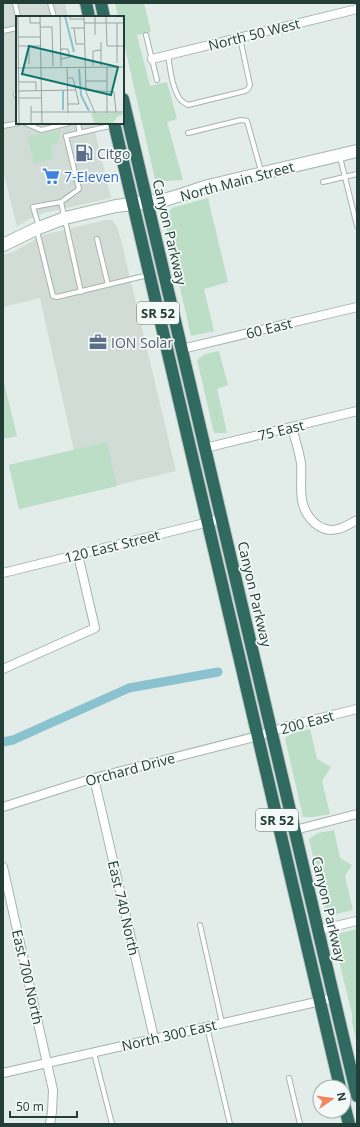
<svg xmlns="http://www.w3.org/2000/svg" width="360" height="1127" viewBox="0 0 360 1127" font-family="'Open Sans',sans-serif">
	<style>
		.built { fill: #d1dcd7 }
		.green { fill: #bcddc6 }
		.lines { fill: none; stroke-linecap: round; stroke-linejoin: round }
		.canal { stroke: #8bc2d0; stroke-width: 9 }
		.lane-casing { stroke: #a5b4af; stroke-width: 6 }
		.street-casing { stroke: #a5b4af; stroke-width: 10 }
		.secondary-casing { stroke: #a1b8b1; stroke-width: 14 }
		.highway-casing { stroke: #c1c9c7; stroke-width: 14 }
		.lane { stroke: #fff; stroke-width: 4 }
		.street { stroke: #fff; stroke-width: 8 }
		.secondary { stroke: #fff; stroke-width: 12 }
		.highway { stroke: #2f6960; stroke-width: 12 }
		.labels { text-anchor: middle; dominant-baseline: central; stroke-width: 3.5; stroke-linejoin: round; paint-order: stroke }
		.shield { fill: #f3f9f6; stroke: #617570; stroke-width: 1 }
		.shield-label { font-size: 13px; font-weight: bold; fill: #233d37 }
		.street-label { font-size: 14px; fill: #233d37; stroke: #f3f9f6 }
		.service-label { font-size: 14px; fill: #4e5e75; stroke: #f3f9f6; text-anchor: start }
		.shop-label { font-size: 14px; fill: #366cbe; stroke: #f3f9f6; text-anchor: start }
		.inset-river { fill: none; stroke: #8bc2d0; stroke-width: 2 }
		.inset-road { fill: none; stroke: #96a6a1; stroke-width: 1 }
		.view { fill: #0f766e; fill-opacity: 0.15; stroke: #0f766e; stroke-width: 2 }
		.inset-edge { fill: none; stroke: #233d37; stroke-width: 2 }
	</style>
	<rect width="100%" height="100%" fill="#e2ece8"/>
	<path class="built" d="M3 3H65L68 17H17V123H93L111 198 44 213 27 220 17 227 3 171Z
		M105 220H112L117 227 120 236 176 471 19 509 9 465 74 450 40 298 3 307V255L13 252 43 235Z"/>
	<path class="green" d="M115 3H144L151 32 137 35 150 86 167 82 177 119 167 122 183 180 165 181 155 179 123 39V17H118Z
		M60 130 58 143 51 145 53 159 34 164 27 136Z
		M208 198 228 282 204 289 214 331 191 336 164 218 172 208Z
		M219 351 228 385 217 389 227 433H214L197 360 205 354Z
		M3 379 17 436 3 439Z
		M107 442 117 486 19 509 9 465Z
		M310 729 317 759 331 767 322 781 330 814 313 817H303L285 738 293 733Z
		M334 830 340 858 352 865 345 876 353 910 336 914 326 913 309 839 318 833Z
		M357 929V1043L352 1022V1014L334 940 341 933Z"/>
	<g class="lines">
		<path class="canal" d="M3 742 13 740 129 688 218 672"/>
		<g class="lane-casing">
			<path id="lane" d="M15 3 18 17
				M50 3 54 17
				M3 31 17 28
				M146 35 157 80
				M168 55C170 68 172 88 180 99 182 102 185 103 188 105L245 91 248 89 250 85 240 38
				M17 93 16 94 17 97
				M25 123 41 130 69 123
				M78 123 80 133
				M3 126 19 123
				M188 133 241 120 247 121 261 171
				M340 157 357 226
				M323 182 357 174
				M39 227 33 207 61 202
				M37 231 53 296 57 297 148 275
				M97 239 108 285
				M81 292 61 202 79 189 66 136 114 125
				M200 925 222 1023
				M207 1027 230 1124
				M94 1053 112 1124
				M289 1078 300 1124"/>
		</g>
		<g class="street-casing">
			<path id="street" d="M152 59 357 9
				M182 349 357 307
				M292 427C295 439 299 451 301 463 302 475 300 488 302 500 305 517 320 534 338 529 344 528 351 523 357 520
				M205 448 357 411
				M3 573 221 519
				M3 669 95 628 78 555
				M94 778 154 1038
				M3 807 94 778 258 736 288 726 357 709
				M295 830 357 814
				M3 867 53 1090 52 1112 50 1124
				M318 930 357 921
				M3 1073 334 998"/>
		</g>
		<g class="secondary-casing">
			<path id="secondary" d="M3 245 36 229 65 218 116 206 164 200 181 195 208 186 357 151"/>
		</g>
		<g class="highway-casing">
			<path id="highway" d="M86 3 89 17
				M101 3 104 17
				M123 99 357 1096
				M114 123 340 1087
				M344 1104 349 1124"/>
		</g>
		<use href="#lane" class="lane"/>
		<use href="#street" class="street"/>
		<use href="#secondary" class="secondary"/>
		<use href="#highway" class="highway"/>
	</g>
	<defs>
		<g id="fuel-bare" transform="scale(1.38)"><path d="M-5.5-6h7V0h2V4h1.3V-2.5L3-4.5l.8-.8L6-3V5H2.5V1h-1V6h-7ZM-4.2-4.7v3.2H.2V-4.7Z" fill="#5c6f8a" stroke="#f3f9f6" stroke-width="2.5" paint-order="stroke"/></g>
		<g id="supermarket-bare" transform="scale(1.38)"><path d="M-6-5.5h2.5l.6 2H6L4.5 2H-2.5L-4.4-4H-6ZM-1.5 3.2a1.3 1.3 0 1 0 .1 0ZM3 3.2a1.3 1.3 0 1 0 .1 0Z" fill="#3f7fe0" stroke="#f3f9f6" stroke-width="2.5" paint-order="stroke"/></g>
		<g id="office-bare" transform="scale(1.38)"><path d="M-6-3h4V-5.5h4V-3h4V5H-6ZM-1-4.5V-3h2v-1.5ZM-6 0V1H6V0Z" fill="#5c6f8a" stroke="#f3f9f6" stroke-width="2.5" paint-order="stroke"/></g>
	</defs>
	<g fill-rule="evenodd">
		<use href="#fuel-bare" x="84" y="153"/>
		<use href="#supermarket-bare" x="51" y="176"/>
		<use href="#office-bare" x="98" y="342"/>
	</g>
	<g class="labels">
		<g class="shield">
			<rect x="137" y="302" width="42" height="22" rx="3"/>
			<rect x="256" y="809" width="42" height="22" rx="3"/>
		</g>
		<g class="shield-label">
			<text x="158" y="313">SR 52</text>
			<text x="277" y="820">SR 52</text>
		</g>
		<g class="street-label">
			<text transform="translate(254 34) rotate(-14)">North 50 West</text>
			<text transform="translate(237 181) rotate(-15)">North Main Street</text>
			<text transform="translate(170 232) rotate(77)">Canyon Parkway</text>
			<text transform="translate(269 328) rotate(-14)">60 East</text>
			<text transform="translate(281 430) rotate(-14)">75 East</text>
			<text transform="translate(112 546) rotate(-14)">120 East Street</text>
			<text transform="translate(255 594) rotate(77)">Canyon Parkway</text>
			<text transform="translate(307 722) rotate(-15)">200 East</text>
			<text transform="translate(130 769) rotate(-15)">Orchard Drive</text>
			<text transform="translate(124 908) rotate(77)">East 740 North</text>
			<text transform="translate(329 909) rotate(77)">Canyon Parkway</text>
			<text transform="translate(28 977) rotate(77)">East 700 North</text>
			<text transform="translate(169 1035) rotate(-13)">North 300 East</text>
		</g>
		<g class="service-label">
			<text x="97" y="153">Citgo</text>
			<text x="111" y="342">ION Solar</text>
		</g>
		<g class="shop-label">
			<text x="64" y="176">7-Eleven</text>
		</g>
	</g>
	<g transform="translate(16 16)">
		<rect width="108" height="108" fill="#e2ece8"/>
		<path d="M75 97H106V99L102 100 96 108H79Z" fill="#bcddc6"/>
		<path class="inset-river" d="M49 0 58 36M63 53 65 79 73 95M47 75V94"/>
		<path class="inset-road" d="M2 0 3 108M24 0 26 108M44 0 45 50M54 0V3H68M68 0 70 76 79 97M79 0V19M90 0 91 30H108M14 1V7H24M68 7H108M24 11H36L37 50M55 12H68M58 12 60 28H68M2 21H24M85 26V50M2 30H24M13 30V48M45 33H52L54 41 45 43M101 47V7M77 50V35L85 34M51 51 52 97M0 52 108 51M51 62H57L63 88H51M69 65H91M3 66H20V75M70 74 98 76 100 96M3 75 59 74M3 82H25M15 90V108M15 96H108M91 97V51"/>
		<path class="view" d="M13 30 102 51 95 79 6 58Z"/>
		<rect width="108" height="108" class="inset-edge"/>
	</g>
	<rect width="360" height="1127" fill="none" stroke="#233d37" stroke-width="8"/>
	<g transform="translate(332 1099) rotate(77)"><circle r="19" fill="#f3f9f6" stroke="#a0aeaa"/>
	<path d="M0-3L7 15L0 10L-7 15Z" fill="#ef895d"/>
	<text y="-6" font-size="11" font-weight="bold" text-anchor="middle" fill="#233d37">N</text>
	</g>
	<path d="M10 1111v6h67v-6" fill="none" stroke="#233d37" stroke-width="2"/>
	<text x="16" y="1111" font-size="12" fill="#233d37" stroke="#f3f9f6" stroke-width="3" paint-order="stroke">50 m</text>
</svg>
